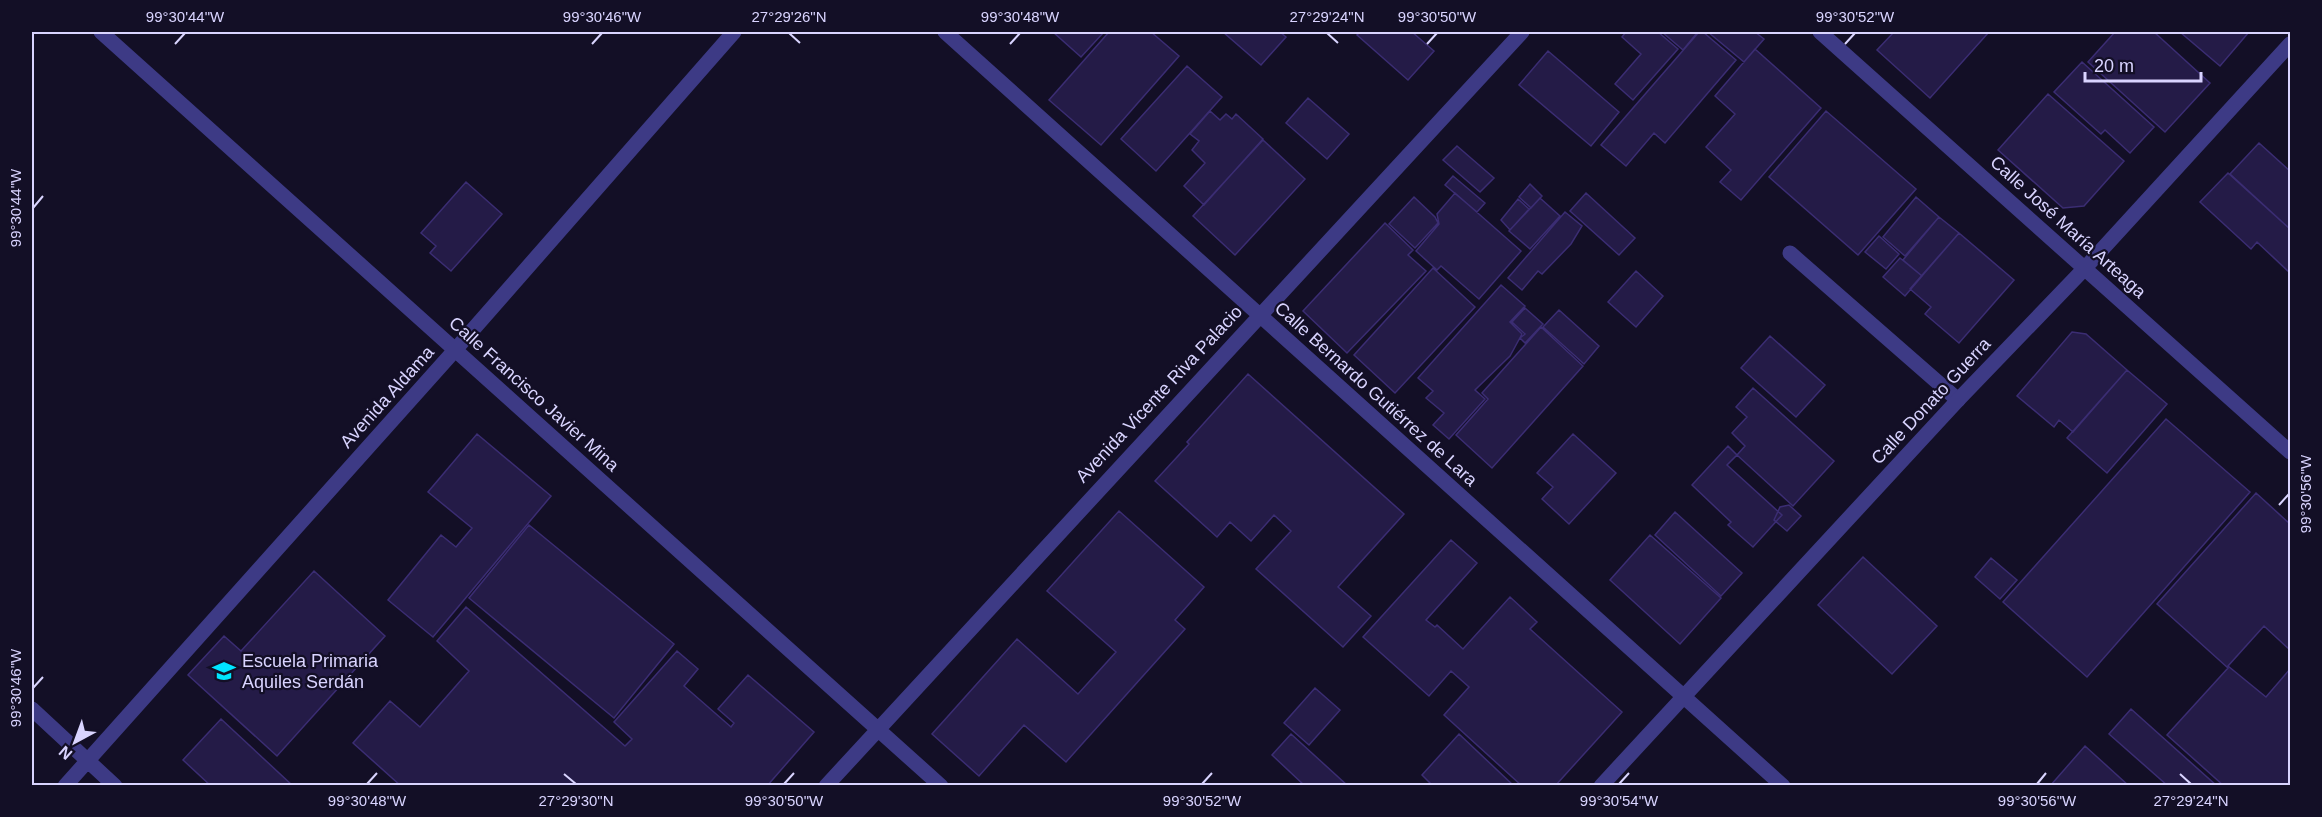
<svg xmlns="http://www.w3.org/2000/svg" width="2322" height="817" viewBox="0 0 2322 817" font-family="Arial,sans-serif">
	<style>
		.building { fill: #241b47; stroke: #3b2d73; stroke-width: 1.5 }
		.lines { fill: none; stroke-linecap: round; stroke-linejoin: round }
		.service { stroke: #3d3a85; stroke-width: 15 }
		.minor { stroke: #3d3a85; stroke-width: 15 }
		.ticks { fill: none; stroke: #d9d4ff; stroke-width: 2 }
		.labels { text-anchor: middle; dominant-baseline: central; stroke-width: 4.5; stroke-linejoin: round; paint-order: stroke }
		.street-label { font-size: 18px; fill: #d9d4ff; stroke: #130f26 }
		.poi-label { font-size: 18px; fill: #d9d4ff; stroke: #130f26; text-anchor: start }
		.neatline { fill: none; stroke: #d9d4ff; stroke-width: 2 }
		.ticks-label { font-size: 15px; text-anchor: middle; fill: #d9d4ff }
	</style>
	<rect width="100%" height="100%" fill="#130f26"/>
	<path class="building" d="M1053 32H1104L1081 57Z
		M1109 32H1151L1179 56 1101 145 1049 100Z
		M1223 32H1280L1286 37 1261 65Z
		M1360 32H1412L1434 51 1408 80 1357 35Z
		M1626 32H1658L1678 49 1633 100 1615 84 1641 54 1622 37Z
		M1662 32H1696L1697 33 1683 50Z
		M1699 32H1703L1736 60 1665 143 1654 133 1626 166 1601 145Z
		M1708 32H1755L1764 39 1744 62Z
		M1894 32H1989L1930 98 1877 50Z
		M2115 32H2154L2210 83 2165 132 2088 62Z
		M2180 32H2249L2220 66Z
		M1755 49 1821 108 1741 200 1720 182 1731 170 1706 147 1735 114 1715 96Z
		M1548 51 1619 112 1591 146 1519 85Z
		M2082 62 2154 127 2130 153 2105 130 2101 134 2054 92Z
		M1187 66 1222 97 1156 171 1121 139Z
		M2048 94 2124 161 2084 206 2063 208 1998 150Z
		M1308 98 1349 134 1327 159 1286 123Z
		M1210 111 1220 120 1226 114 1232 119 1236 114 1263 139 1204 205 1184 186 1205 163 1192 150 1199 141 1190 134Z
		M1826 111 1916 189 1858 255 1769 177Z
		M1263 140 1305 179 1235 255 1193 216Z
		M2259 143 2290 171V229L2230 174Z
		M1457 146 1494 178 1480 192 1443 160Z
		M2228 173 2290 229V273L2257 242 2251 249 2200 202Z
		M1453 176 1485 203 1477 212 1445 185Z
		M466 182 502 214 451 271 430 253 436 246 421 233Z
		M1530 184 1542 196 1531 208 1519 197Z
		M1455 193 1521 251 1479 299 1441 266 1437 270 1416 251 1439 224 1437 214Z
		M1586 193 1635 238 1619 255 1570 211Z
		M1414 197 1435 217 1438 223 1415 248 1389 224Z
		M1916 197 1939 217 1905 256 1883 237Z
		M1540 198 1560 216 1530 249 1509 231Z
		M1518 199 1529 209 1510 230 1501 220Z
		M1565 212 1582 226 1571 244 1542 274 1538 271 1522 290 1508 278Z
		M1939 217 1959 233 1922 276 1903 260Z
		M1385 223 1413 250 1408 255 1426 271 1347 353 1303 311Z
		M1959 233 2014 280 1959 343 1925 314 1931 307 1910 289Z
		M1879 236 1899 254 1886 269 1865 252Z
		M1900 258 1922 276 1905 296 1883 277Z
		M1433 268 1475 307 1395 393 1354 355Z
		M1636 271 1663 296 1636 327 1608 302Z
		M1501 285 1525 306 1510 322 1522 334 1510 356 1475 390 1485 399 1449 439 1433 425 1444 413 1426 398 1433 391 1418 378Z
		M1525 308 1543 324 1525 343 1520 338 1525 334 1512 322Z
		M1559 310 1599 346 1584 364 1543 327Z
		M1541 327 1583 366 1492 468 1456 435 1488 399 1482 393Z
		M2072 332 2086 334 2127 370 2073 432 2059 420 2054 427 2017 396Z
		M1770 336 1825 385 1796 417 1741 368Z
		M2127 370 2167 404 2107 473 2067 438Z
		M1248 374 1404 514 1338 587 1371 616 1343 647 1256 569 1291 531 1274 515 1251 541 1230 522 1217 537 1155 481 1189 444 1187 442Z
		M1753 388 1834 461 1793 506 1737 455 1745 446 1732 433 1747 417 1736 407Z
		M2166 419 2250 492 2087 677 2003 602Z
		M477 434 551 496 433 637 388 600 441 535 456 547 472 528 428 492Z
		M1573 434 1616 473 1569 524 1542 499 1553 487 1537 473Z
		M1728 446 1737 455 1727 465 1782 515 1753 547 1728 525 1731 522 1692 485Z
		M2256 493 2290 524V650L2264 626 2228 666 2266 697 2290 669V786H2224L2167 735 2228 668 2157 604Z
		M1789 505 1801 516 1787 531 1774 520 1780 507Z
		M1119 511 1204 587 1175 620 1185 629 1066 762 1024 725 979 776 932 734 1017 639 1078 694 1116 652 1047 591Z
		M1675 512 1742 573 1721 596 1655 535Z
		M529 525 674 644 614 718 469 598Z
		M1650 535 1721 598 1680 644 1610 580Z
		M1451 540 1477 563 1426 620 1435 627 1437 625 1463 649 1510 597 1537 622 1530 629 1622 712 1555 786H1522L1444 715 1469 687 1451 671 1429 696 1363 637Z
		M1863 557 1937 626 1892 674 1818 605Z
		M1991 558 2017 580 2000 599 1975 577Z
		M314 571 385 636 277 756 188 675 224 636 241 651Z
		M466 607 625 746 632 739 614 722 677 651 698 669 684 686 731 727 734 723 718 709 748 675 814 732 767 786H598L596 784 595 786H401L353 743 390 701 420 727 469 671 437 641Z
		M1315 688 1340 710 1309 745 1284 723Z
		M2131 709 2217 786H2168L2109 734Z
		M221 719 293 786H211L183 760Z
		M1291 734 1348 786H1305L1272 755Z
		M1459 734 1514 786H1433L1422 775Z
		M2085 746 2129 786H2050Z"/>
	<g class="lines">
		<path class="service" d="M1790 253 1958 400"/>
		<path class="minor" d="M101 32 941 786
			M945 32 1783 786
			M1820 32 2290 452
			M32 709 115 786
			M65 786 455 350 734 32
			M826 786 1522 32
			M1601 786 1958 400 2085 268 2290 44"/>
	</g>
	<path class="ticks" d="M789 33 800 43M1327 33 1338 43M175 44 185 33M592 44 602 33M1010 44 1020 33M1427 44 1437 33M1845 44 1855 33M33 208 43 196M2279 505 2289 494M33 688 43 677M564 774 576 784M2180 774 2191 784M367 784 377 773M784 784 794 773M1202 784 1212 773M1619 784 1629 773M2037 784 2046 773"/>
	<defs>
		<g id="school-bare" transform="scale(1.8)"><path d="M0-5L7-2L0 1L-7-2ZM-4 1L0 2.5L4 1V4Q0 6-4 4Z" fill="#00e5ff" stroke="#130f26" stroke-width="2.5" paint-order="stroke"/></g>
	</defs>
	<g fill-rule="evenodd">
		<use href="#school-bare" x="224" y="671"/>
	</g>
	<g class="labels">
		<g class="street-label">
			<text transform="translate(2068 227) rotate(42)">Calle José María Arteaga</text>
			<text transform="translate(534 394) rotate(42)">Calle Francisco Javier Mina</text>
			<text transform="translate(1159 394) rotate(-47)">Avenida Vicente Riva Palacio</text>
			<text transform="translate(1376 394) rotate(42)">Calle Bernardo Gutiérrez de Lara</text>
			<text transform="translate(387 397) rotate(-48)">Avenida Aldama</text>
			<text transform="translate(1931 401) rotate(-47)">Calle Donato Guerra</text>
		</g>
		<g class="poi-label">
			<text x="242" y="661">Escuela Primaria<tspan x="242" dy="21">Aquiles Serdán</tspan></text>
		</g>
	</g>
	<rect width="2322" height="817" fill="none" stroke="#130f26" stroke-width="66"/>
	<g transform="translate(75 742) rotate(221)" stroke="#130f26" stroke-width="4.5" paint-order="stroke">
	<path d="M0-4.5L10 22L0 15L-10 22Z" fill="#d9d4ff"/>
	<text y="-9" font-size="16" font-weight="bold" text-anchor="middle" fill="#d9d4ff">N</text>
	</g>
	<path d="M2085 72v9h116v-9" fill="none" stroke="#d9d4ff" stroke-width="3"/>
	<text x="2094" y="72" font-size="18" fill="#d9d4ff" stroke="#130f26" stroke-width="4.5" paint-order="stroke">20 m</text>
	<rect x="33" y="33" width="2256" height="751" class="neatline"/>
	<g class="ticks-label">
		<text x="185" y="22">99°30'44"W</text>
		<text x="602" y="22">99°30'46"W</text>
		<text x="789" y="22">27°29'26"N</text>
		<text x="1020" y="22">99°30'48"W</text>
		<text x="1327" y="22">27°29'24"N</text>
		<text x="1437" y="22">99°30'50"W</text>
		<text x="1855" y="22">99°30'52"W</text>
		<text transform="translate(16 208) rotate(-90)" y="5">99°30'44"W</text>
		<text transform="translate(2306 494) rotate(-90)" y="5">99°30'56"W</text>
		<text transform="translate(16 688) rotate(-90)" y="5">99°30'46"W</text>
		<text x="367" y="806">99°30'48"W</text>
		<text x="576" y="806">27°29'30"N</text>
		<text x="784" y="806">99°30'50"W</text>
		<text x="1202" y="806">99°30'52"W</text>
		<text x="1619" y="806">99°30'54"W</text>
		<text x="2037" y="806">99°30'56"W</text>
		<text x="2191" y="806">27°29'24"N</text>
	</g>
</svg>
